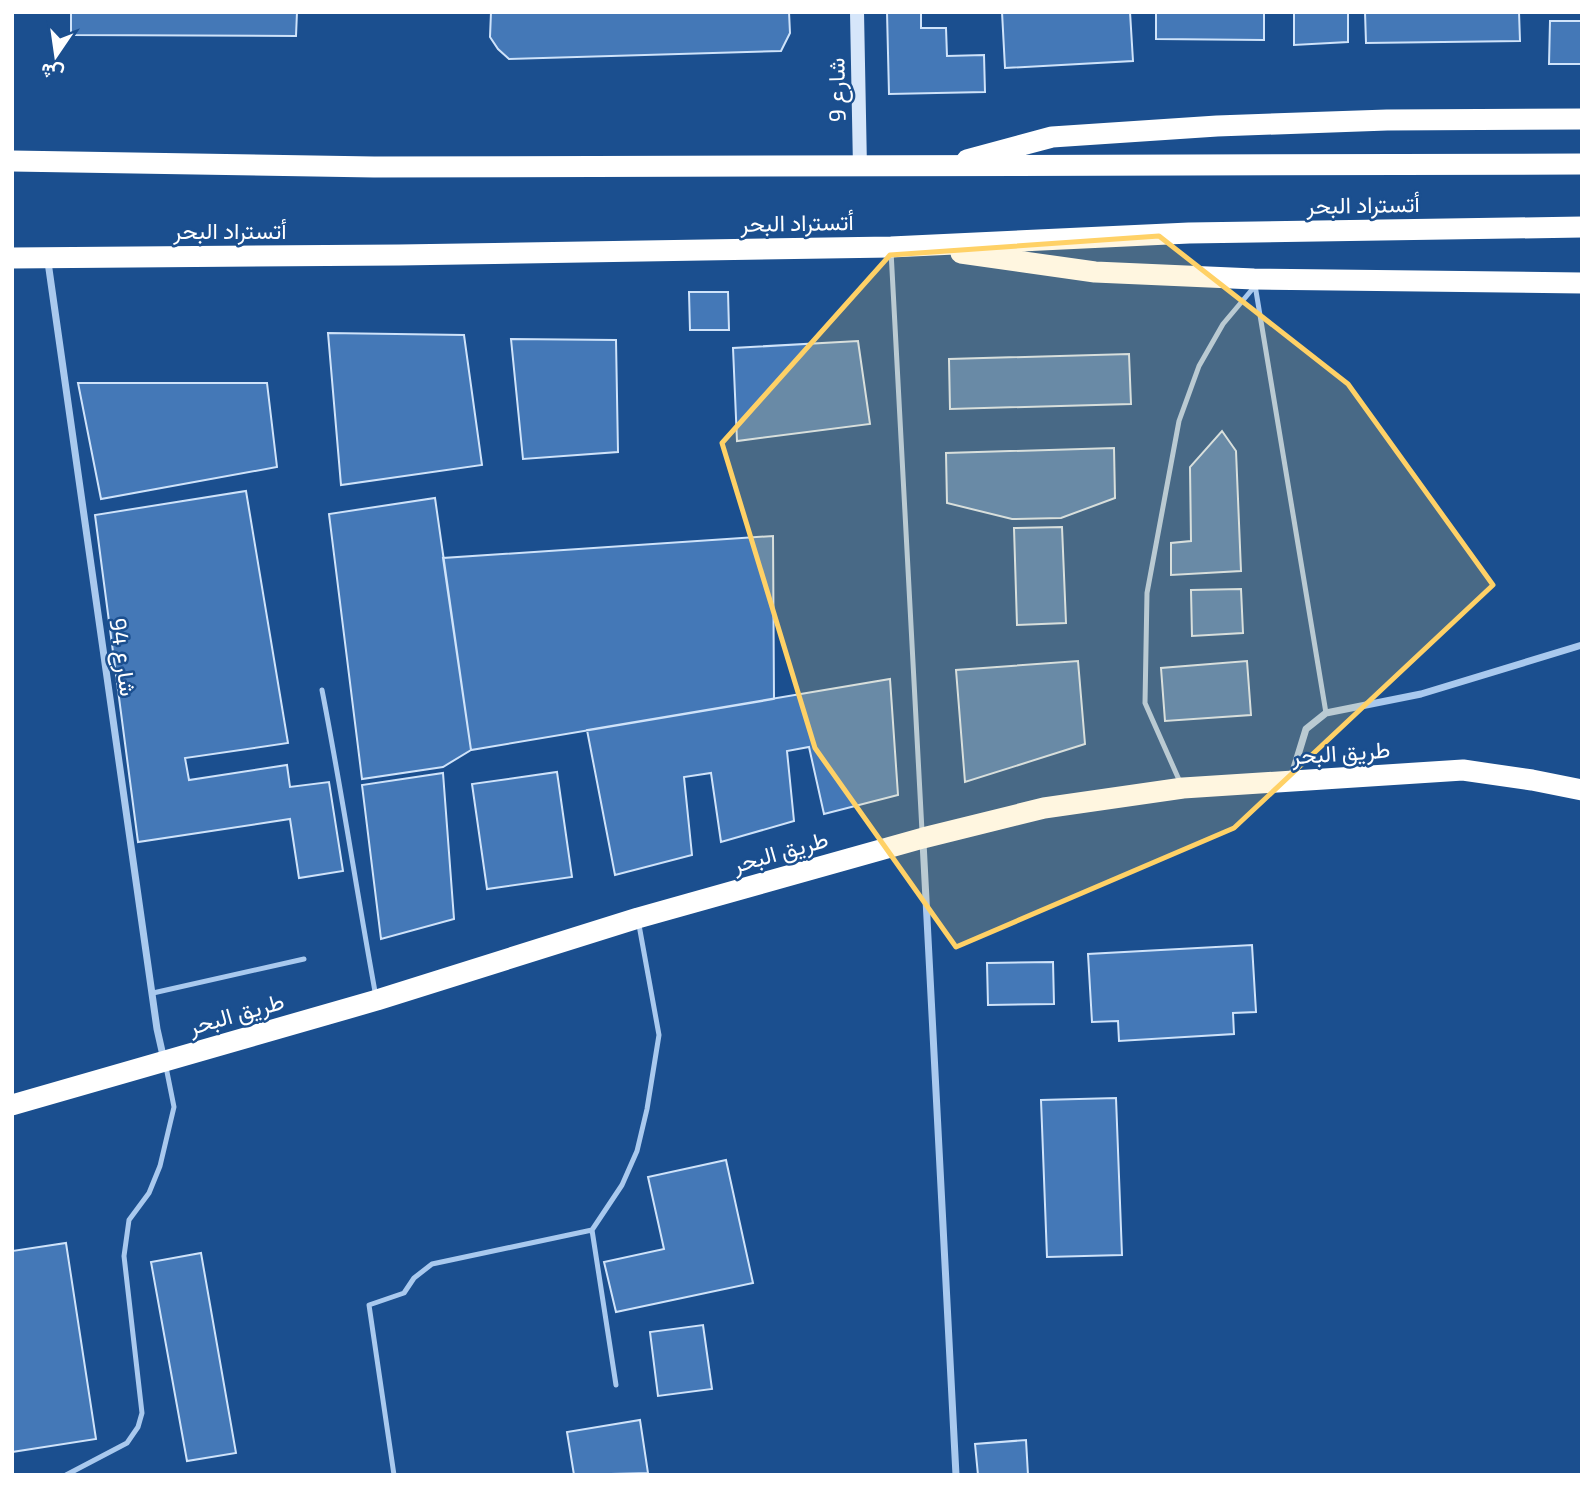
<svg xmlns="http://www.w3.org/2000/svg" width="1594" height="1487" viewBox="0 0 1594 1487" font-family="'Exo 2',Vazirmatn,sans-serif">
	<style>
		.building { fill: #4478b7; stroke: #cfe3fa; stroke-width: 2 }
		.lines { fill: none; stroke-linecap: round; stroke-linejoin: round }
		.lane { stroke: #a9c9ee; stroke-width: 5 }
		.street { stroke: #a9c9ee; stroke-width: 7 }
		.secondary { stroke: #d6e6fa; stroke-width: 14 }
		.highway { stroke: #fff; stroke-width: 21 }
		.marked { fill: #ffd166; fill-opacity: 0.2; stroke: #ffd166; stroke-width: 5; stroke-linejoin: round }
		.labels { text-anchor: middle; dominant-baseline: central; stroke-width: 5; stroke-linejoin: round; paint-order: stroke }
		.street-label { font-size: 23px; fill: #fff; stroke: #1b4f8f }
	</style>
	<rect width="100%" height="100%" fill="#1b4f8f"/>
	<path class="building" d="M71 12H297L296 36 71 35Z
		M491 12H789L790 33 781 51 509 59 498 49 490 37Z
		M887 12H921V28H946L947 56 984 55 985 92 889 94Z
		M1002 12H1130L1133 61 1005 68Z
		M1156 12H1264V40L1156 39Z
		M1294 12H1348V42L1294 45Z
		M1365 12H1519L1520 41 1366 43Z
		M1550 21H1582V64H1549Z
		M689 292H728L729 330H690Z
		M328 333 464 335 482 465 341 485Z
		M511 339 616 340 618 452 523 459Z
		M858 341 870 424 737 441 733 348Z
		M1129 354 1131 404 950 409 949 359Z
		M78 383H267L277 467 101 499Z
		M1222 431 1236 451 1241 571 1171 575V543L1191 541 1190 467Z
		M1114 448 1115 498 1061 518 1012 519 947 503 946 453Z
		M246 491 288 743 185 758 189 780 287 765 290 787 329 782 343 871 299 878 290 819 138 842 95 515Z
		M435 498 471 750 443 767 362 779 329 514Z
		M1062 527 1066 623 1017 625 1014 528Z
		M773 536 774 699 471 750 443 558Z
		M1241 589 1243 633 1192 636 1191 590Z
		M1078 661 1085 744 965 782 956 670Z
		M1247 661 1251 715 1165 721 1161 668Z
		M890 679 898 795 824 814 809 747 787 751 794 821 721 842 711 773 684 777 692 855 615 875 587 730Z
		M557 772 572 877 487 889 472 784Z
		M443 773 454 919 381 939 362 785Z
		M1252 945 1256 1012 1233 1013 1234 1034 1119 1041 1118 1021 1092 1022 1088 954Z
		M1053 962 1054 1004 988 1005 987 963Z
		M1116 1098 1122 1255 1047 1257 1041 1100Z
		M726 1160 753 1283 616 1312 604 1262 664 1249 648 1177Z
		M66 1243 96 1439 12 1452V1251Z
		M201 1253 236 1453 187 1461 151 1262Z
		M703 1325 712 1389 658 1396 650 1332Z
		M640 1420 648 1473 574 1475 567 1432Z
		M1026 1440 1028 1475H978L975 1444Z"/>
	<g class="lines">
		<path class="lane" d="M891 251 922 831
			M1255 285 1326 713
			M322 690C342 792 357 894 376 997
			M1180 782 1145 703 1147 593 1179 421 1199 366 1223 324 1255 286
			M153 993 304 959
			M616 1385 592 1230 622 1185 637 1151 647 1109 659 1035 639 925
			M66 1475 127 1443 138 1427 142 1413 124 1256 129 1220 149 1193 160 1166 174 1107 166 1067
			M394 1475 369 1305 404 1293 414 1278 432 1264 592 1230"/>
		<path class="street" d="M48 262 157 1029 164 1060
			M1291 778 1306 729 1326 713 1421 694 1582 645
			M923 842 956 1475"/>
		<path class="secondary" d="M857 12 860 168"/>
		<path class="highway" d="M967 160 1052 137 1217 126 1387 120 1582 119
			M12 161 374 167 1582 164
			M961 253 1095 272 1254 279 1582 283
			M12 258 399 255 891 247 1189 233 1582 227
			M12 1105 377 1000 638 918 923 838 1044 808 1183 788 1463 770 1532 780 1582 790"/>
	</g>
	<path class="marked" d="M1159 236 1348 384 1493 585 1234 828 956 947 815 748 722 443 890 255Z"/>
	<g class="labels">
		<g class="street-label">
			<text transform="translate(836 90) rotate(-91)">شارع 9</text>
			<text transform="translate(1363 204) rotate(-1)">أتستراد البحر</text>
			<text transform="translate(797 222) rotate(-1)">أتستراد البحر</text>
			<text x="230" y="230">أتستراد البحر</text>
			<text transform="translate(124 657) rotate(82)">شارع 94</text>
			<text transform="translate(1341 752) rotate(-4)">طريق البحر</text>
			<text transform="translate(780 851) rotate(-16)">طريق البحر</text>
			<text transform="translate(236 1013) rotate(-16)">طريق البحر</text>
		</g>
	</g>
	<rect width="1594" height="1487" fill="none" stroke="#ffffff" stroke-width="28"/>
	<g transform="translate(56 56) rotate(193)" stroke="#1b4f8f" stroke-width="5" paint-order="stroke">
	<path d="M0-5L12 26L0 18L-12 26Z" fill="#ffffff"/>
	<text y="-10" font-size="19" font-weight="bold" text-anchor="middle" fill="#ffffff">ش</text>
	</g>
</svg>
